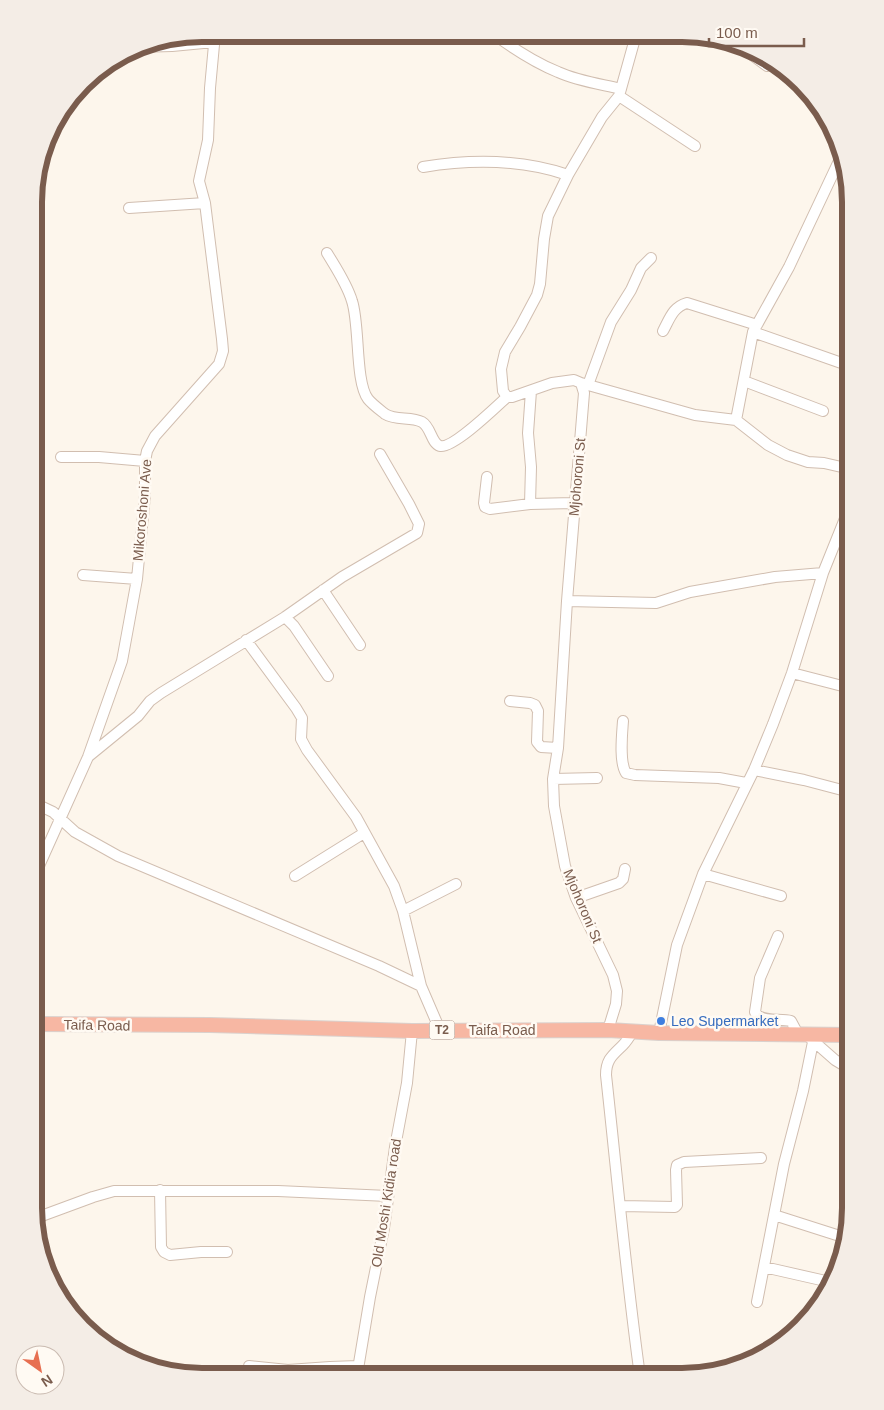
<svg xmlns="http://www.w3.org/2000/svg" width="884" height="1410" viewBox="0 0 884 1410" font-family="Arial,sans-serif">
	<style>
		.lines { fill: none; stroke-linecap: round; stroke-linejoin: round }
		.minor-casing { stroke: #d1beb0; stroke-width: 12 }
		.highway-casing { stroke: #dad1cd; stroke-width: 16 }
		.minor { stroke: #fff; stroke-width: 10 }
		.highway { stroke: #f7b7a3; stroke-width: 14 }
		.shop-dot { fill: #3f7fe0; stroke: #fffaf3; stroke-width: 2 }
		.labels { text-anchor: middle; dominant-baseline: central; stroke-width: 5; stroke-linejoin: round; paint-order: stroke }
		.shield { fill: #fffaf3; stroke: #a28b7f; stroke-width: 1 }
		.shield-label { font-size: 12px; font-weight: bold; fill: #7a5c4d }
		.street-label { font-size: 14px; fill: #7a5c4d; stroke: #fffaf3 }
		.shop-label { font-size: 14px; fill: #366cbe; stroke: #fffaf3; text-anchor: start }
		.rim { fill: none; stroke: #7a5c4d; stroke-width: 6 }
	</style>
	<rect width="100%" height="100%" fill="#fdf6ec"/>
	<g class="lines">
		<g class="minor-casing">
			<path id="minor" d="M495 35C514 49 536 63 558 72 578 81 600 84 621 89
				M138 47 172 46 214 42
				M752 55 767 66
				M619 96 695 146
				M423 167C472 159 521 159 568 175
				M129 208 205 203
				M327 253C336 268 347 284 352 301 360 325 355 382 368 399 372 404 380 410 385 414 396 421 411 416 422 422 431 427 431 443 440 446 453 449 497 406 507 397
				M663 331C670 318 673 307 687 303L757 325
				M753 332 850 366
				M744 381 823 411
				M581 383 695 415 736 420 768 445 787 455 808 462 824 463 850 469
				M588 385 611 322 631 290 641 268 651 258
				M736 420 753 332 789 267 838 163 842 160
				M61 457H99L145 461
				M487 477 484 503 485 507 490 509 530 504 574 503
				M530 504 531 467 528 433 531 391
				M83 575 137 579
				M323 590 360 645
				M567 601 656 603 690 592 775 577 823 573
				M285 617 294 626 328 676
				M246 640 296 708 302 718 301 739 307 750 356 817 394 886 403 911 421 986 440 1030
				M792 673 850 688
				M510 701 530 703 535 705 538 711 537 742 541 747 558 748
				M623 721C622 735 619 762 626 773L635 775 719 778 746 783
				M89 756 138 716 150 701 161 693 285 617 342 577 417 533 419 524 409 504 380 454
				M754 770 804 780 842 790
				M553 779 597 778
				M34 803 53 812 75 832 118 856 379 966 421 986
				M703 874 781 896
				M295 876 364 833
				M34 877 88 757 122 661 137 579 145 495V461L147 451 155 436 219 364 223 351 222 339 205 203 199 181 208 140 210 88 215 34
				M576 898 619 883 623 879 625 869
				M403 911 456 884
				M778 936 760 978 755 1012C760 1023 780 1018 791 1021L798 1034
				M608 1030 616 1004 617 991 613 975 576 898 565 866 554 806 553 779 558 748 567 601 584 393 581 383 574 380 552 383 512 397H507L503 391 501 369 505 352 520 327 537 295 540 284 544 239 548 216 568 175 602 117 619 96 636 35
				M633 1031C630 1036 627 1041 623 1045 613 1055 606 1059 606 1075 617 1175 626 1276 640 1376
				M659 1033 677 945 703 874 754 770 773 724 792 673 823 573 850 506
				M810 1038 835 1060 850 1069
				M160 1190 161 1247 164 1252 170 1255 201 1252H227
				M621 1206 675 1207 677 1205 676 1170 677 1165 684 1162 761 1158
				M774 1215 846 1238
				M36 1218 93 1197 114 1191H278L388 1196
				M764 1267 830 1282
				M757 1302 784 1164 803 1091 813 1042
				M249 1366 288 1370 330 1367 358 1366
				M357 1375 370 1297 384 1228 395 1147 407 1083 412 1031"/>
		</g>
		<g class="highway-casing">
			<path id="highway" d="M34 1024 210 1025 412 1031 608 1030 659 1033 850 1035"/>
		</g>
		<use href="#minor" class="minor"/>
		<use href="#highway" class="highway"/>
	</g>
	<circle class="shop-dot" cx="661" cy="1021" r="5"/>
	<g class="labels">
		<rect class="shield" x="429.5" y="1020.5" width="25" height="19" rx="4"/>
		<g class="shield-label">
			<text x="442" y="1030">T2</text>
		</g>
		<g class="street-label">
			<text transform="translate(577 477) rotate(-85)">Mjohoroni St</text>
			<text transform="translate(142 510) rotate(-85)">Mikoroshoni Ave</text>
			<text transform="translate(583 906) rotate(67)">Mjohoroni St</text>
			<text transform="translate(97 1025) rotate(1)">Taifa Road</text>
			<text x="502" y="1030">Taifa Road</text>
			<text transform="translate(386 1203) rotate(-81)">Old Moshi Kidia road</text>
		</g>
		<g class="shop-label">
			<text x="671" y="1021">Leo Supermarket</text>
		</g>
	</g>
	<path d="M0 0H884V1410H0ZM202 42H682A160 160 0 0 1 842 202V1208A160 160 0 0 1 682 1368H202A160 160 0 0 1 42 1208V202A160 160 0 0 1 202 42Z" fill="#f4ede6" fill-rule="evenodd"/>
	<path class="rim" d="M202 42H682A160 160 0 0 1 842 202V1208A160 160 0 0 1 682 1368H202A160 160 0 0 1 42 1208V202A160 160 0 0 1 202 42Z"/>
	<g transform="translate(40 1370) rotate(147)"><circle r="24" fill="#fffaf3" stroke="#cabbb1"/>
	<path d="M0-4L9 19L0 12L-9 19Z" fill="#e76f51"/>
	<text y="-8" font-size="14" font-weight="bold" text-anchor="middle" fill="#7a5c4d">N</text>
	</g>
	<path d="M709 38v8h95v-8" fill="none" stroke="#7a5c4d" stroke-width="2.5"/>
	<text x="716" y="38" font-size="15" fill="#7a5c4d" stroke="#fffaf3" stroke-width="4" paint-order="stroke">100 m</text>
</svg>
